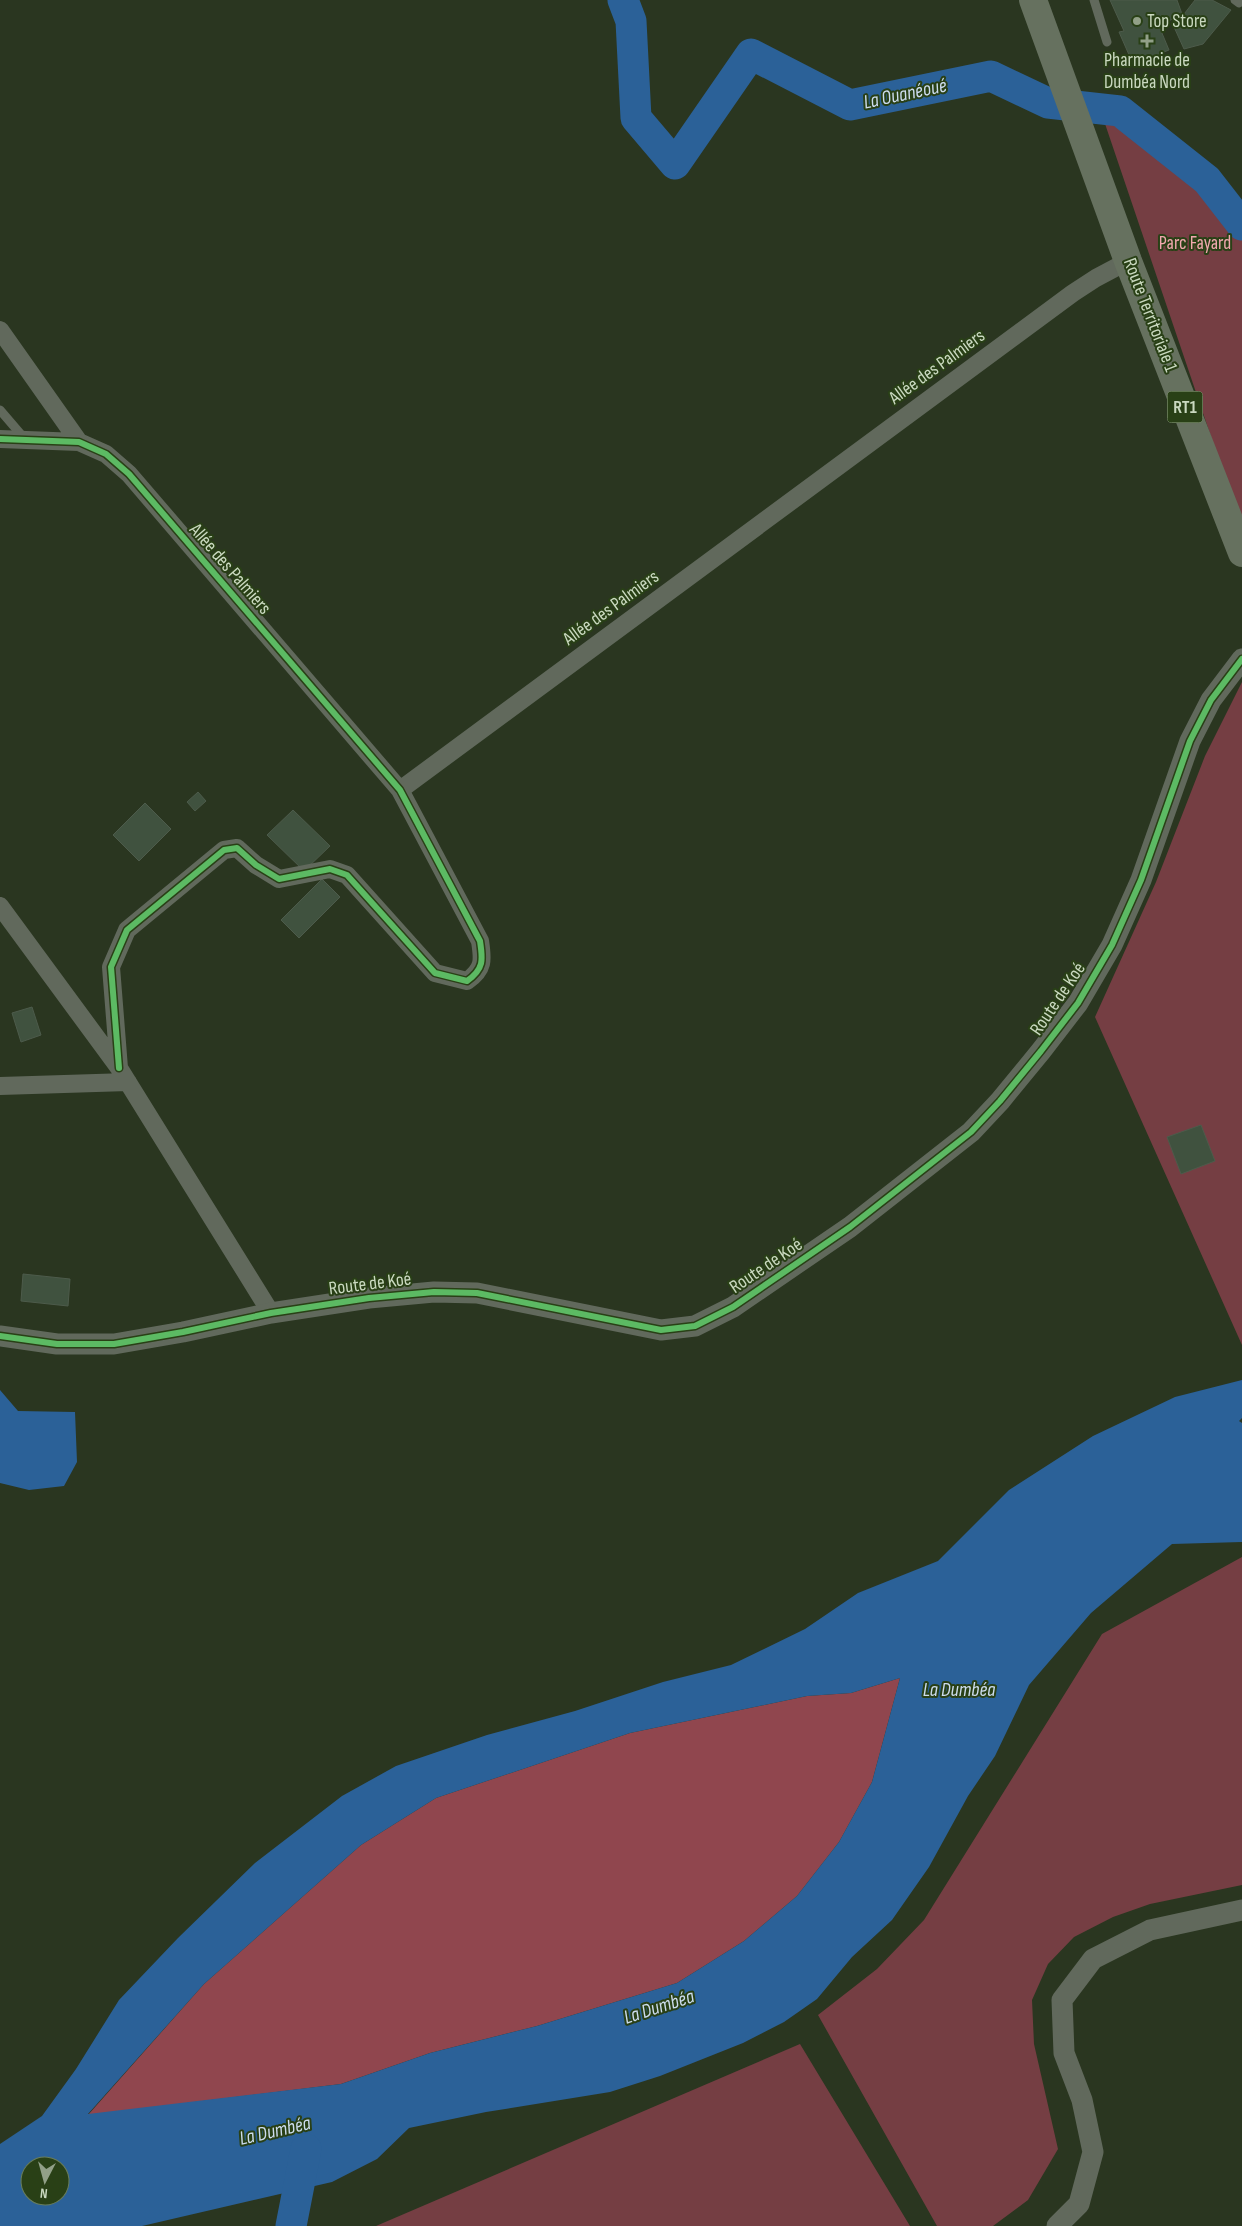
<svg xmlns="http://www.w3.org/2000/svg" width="1242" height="2226" viewBox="0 0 1242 2226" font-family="'Sofia Sans Condensed',sans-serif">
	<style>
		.green { fill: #753e43 }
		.forest { fill: #90464e }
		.water { fill: #2b6198; fill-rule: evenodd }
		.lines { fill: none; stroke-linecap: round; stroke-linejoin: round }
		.river { stroke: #2b6198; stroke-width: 31 }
		.building { fill: #40523f; stroke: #4d5b4b }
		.service { stroke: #61695c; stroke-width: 9 }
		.minor { stroke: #61695c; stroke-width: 18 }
		.tertiary { stroke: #61695c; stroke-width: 21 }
		.primary { stroke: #66715f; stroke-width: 28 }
		.cycleway-casing { stroke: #294016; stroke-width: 9 }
		.cycleway { stroke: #5cba63; stroke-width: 6 }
		.poi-dot { fill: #92a088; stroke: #294016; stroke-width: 2 }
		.labels { text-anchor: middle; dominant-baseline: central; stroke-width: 4; stroke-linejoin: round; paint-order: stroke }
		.shield { fill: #294016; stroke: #9aab8d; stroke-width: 1 }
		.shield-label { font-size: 18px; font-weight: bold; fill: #cad9c0 }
		.poi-label { font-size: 19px; fill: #cad9c0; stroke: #294016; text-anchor: start }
		.park-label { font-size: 19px; fill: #f2a8af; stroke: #294016 }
		.street-label { font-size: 19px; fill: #cad9c0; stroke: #294016 }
		.water-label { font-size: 20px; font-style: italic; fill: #cddcee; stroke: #294016 }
	</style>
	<rect width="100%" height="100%" fill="#2a3620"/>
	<path class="green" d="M1100 109 1120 111 1207 180 1242 225V522L1224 475Z
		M1242 682V1345L1095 1017 1156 882 1205 756Z
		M1242 1557V1885L1150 1904 1113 1917 1074 1937 1048 1964 1032 2000 1034 2044 1058 2149 1028 2200 993 2226H937L818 2015 877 1969 924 1920 1102 1634Z
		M800 2044 910 2226H376Z"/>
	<path class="forest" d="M900 1678 872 1782 839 1842 797 1896 744 1941 677 1983 537 2026 430 2053 341 2084 88 2115 204 1984 361 1845 436 1798 630 1733 807 1696 851 1693Z"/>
	<path class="water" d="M1242 1380V1418L1239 1421 1242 1423V1542L1172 1544 1091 1613 1029 1685 995 1756 968 1796 929 1867 892 1920 852 1957 817 1999 784 2022 743 2043 660 2076 610 2092 486 2112 409 2128 377 2159 332 2182 142 2226H0V2144L42 2116 76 2069 119 2000 178 1938 255 1863 342 1796 396 1766 487 1735 575 1711 663 1682 731 1665 805 1629 858 1593 938 1561 1009 1490 1093 1436 1175 1397ZM900 1678 872 1782 839 1842 797 1896 744 1941 677 1983 537 2026 430 2053 341 2084 88 2114 204 1984 361 1845 436 1798 630 1733 807 1696 851 1693ZM30 2166H60V2196H30Z
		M0 1390 18 1411 75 1412 77 1462 64 1486 29 1490 0 1483Z"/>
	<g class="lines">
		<path class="river" d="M623 0 631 21 636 118 675 164 751 54 850 105 991 76 1048 103 1120 111 1207 180 1242 225
			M291 2226 306 2149"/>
	</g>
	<path class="building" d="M1110 0H1177L1182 14 1159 26 1169 50 1133 64 1119 32 1124 31Z
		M1195 0H1212L1231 10 1203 44 1184 49 1174 27Z
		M198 792 206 801 195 811 187 802Z
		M145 803 171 829 139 861 113 835Z
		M293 810 330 846 304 871 267 835Z
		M322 879 340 897 299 938 281 920Z
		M32 1007 41 1035 21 1042 12 1013Z
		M1201 1125 1215 1161 1181 1174 1167 1137Z
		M23 1274 70 1279 68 1306 21 1301Z"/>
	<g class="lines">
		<path class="service" d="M1094 0 1107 42
			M1235 0 1239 3
			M0 410 24 438"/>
		<path class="minor" d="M0 330 79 442
			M0 439 79 442 106 454 129 474 400 790 480 941C483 960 484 969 467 981L435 973 347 875 330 869 279 879 256 865 237 848 224 850 127 930 111 967 119 1068
			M400 790 1073 293 1096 278 1128 261
			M0 906 119 1068 271 1313
			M0 1086 128 1082"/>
		<path class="tertiary" d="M0 1336 57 1344H114L183 1332 271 1313 369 1298 434 1292 477 1293 661 1330 695 1326 733 1307 850 1227 971 1132 1000 1101 1041 1051 1078 1003 1112 945 1141 880 1190 741 1211 700 1242 659
			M1057 2226 1079 2204 1093 2152 1082 2100 1064 2053 1062 2000 1093 1959 1150 1930 1242 1910"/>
		<path class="primary" d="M1033 0 1128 261 1242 553"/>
		<g class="cycleway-casing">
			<path id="cycleway" d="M0 439 79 442 106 454 129 474 400 790 480 941C483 960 484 969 467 981L435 973 347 875 330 869 279 879 256 865 237 848 224 850 127 930 111 967 119 1068
				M0 1336 57 1344H114L183 1332 271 1313 369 1298 434 1292 477 1293 661 1330 695 1326 733 1307 850 1227 971 1132 1000 1101 1041 1051 1078 1003 1112 945 1141 880 1190 741 1211 700 1242 659"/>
		</g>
		<use href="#cycleway" class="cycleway"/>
	</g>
	<g class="poi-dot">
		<circle cx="1137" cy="21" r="5"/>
		<path d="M1144.5 33.5h5v5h5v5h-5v5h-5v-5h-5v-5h5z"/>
	</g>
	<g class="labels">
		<rect class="shield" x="1167.5" y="391.5" width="35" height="31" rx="4"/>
		<g class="shield-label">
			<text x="1185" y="407">RT1</text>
		</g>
		<g class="poi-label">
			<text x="1147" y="21">Top Store</text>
			<text x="1147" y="60" text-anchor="middle">Pharmacie de<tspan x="1147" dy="22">Dumbéa Nord</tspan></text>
		</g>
		<g class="park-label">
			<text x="1195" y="243">Parc Fayard</text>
		</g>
		<g class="street-label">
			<text transform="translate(1150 315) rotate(69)">Route Territoriale 1</text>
			<text transform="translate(937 367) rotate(-36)">Allée des Palmiers</text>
			<text transform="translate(230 569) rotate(49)">Allée des Palmiers</text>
			<text transform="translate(611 608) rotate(-36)">Allée des Palmiers</text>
			<text transform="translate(1058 999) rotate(-56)">Route de Koé</text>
			<text transform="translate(766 1266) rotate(-34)">Route de Koé</text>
			<text transform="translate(370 1284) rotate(-7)">Route de Koé</text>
		</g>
		<g class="water-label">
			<text transform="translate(905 94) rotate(-12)">La Ouanéoué</text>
			<text x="959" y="1690">La Dumbéa</text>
			<text transform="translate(659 2007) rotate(-18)">La Dumbéa</text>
			<text transform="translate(275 2131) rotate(-13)">La Dumbéa</text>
		</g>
	</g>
	<g transform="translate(45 2181) rotate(186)"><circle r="24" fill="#294016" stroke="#697d5a"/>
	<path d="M0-4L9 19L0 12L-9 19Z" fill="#92a088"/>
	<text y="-8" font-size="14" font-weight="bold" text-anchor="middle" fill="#cad9c0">N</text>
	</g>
</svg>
